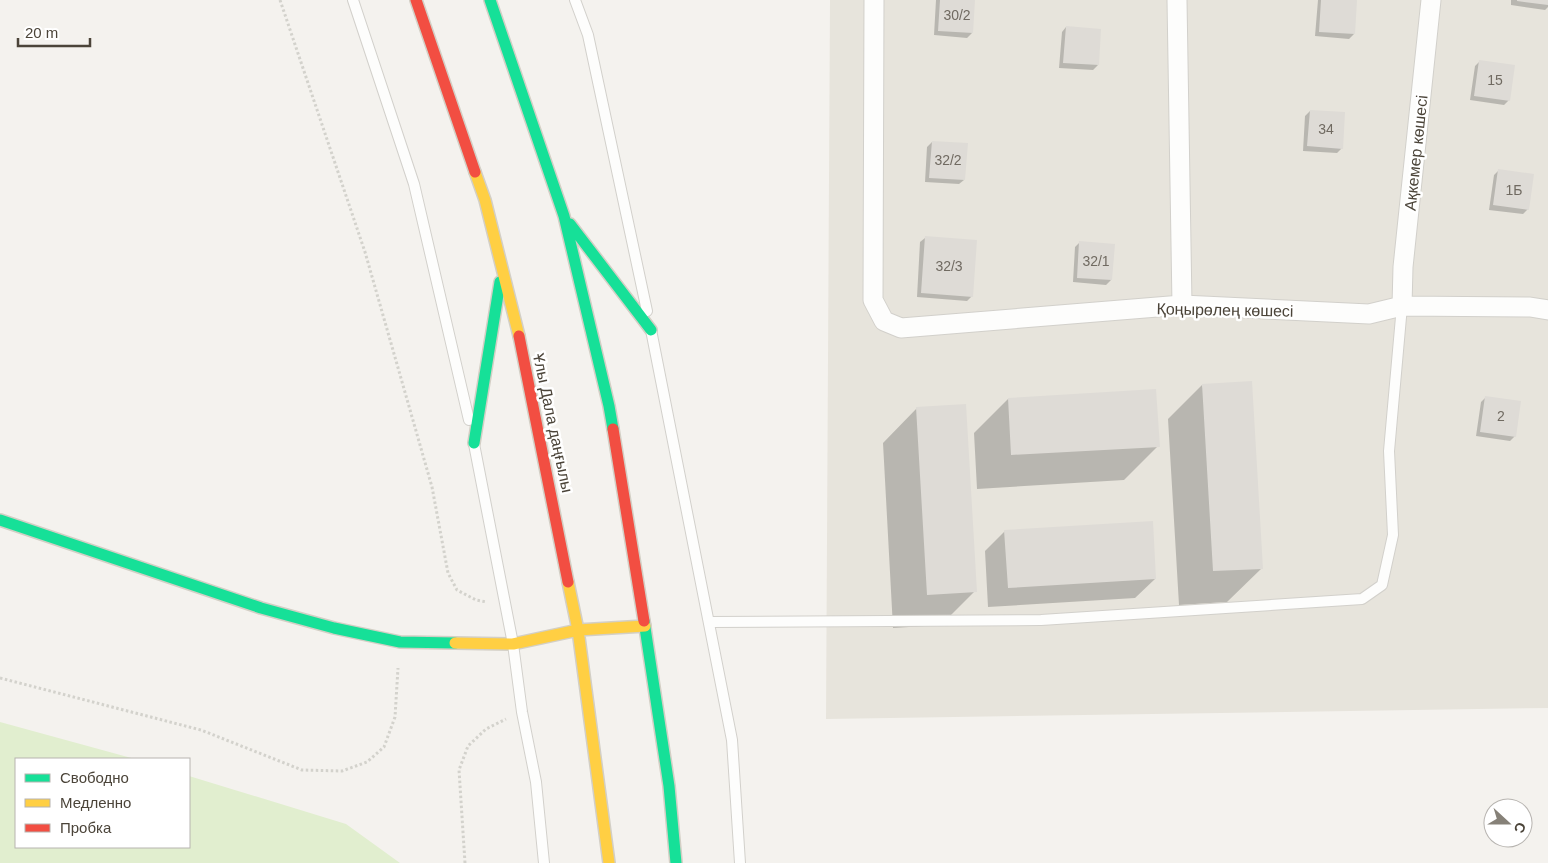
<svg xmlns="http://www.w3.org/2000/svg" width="1548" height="863" viewBox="0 0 1548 863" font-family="Helvetica,sans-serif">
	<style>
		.residential { fill: #e7e4dc }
		.green { fill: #e1eecf }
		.shadow { fill: #0003 }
		.building { fill: #dedbd6 }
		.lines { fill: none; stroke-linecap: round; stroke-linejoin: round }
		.lane-casing { stroke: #d2d0cb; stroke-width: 12 }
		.street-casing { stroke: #d2d0cb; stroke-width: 21 }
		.fast-casing { stroke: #d3cfc5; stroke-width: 14 }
		.slow-casing { stroke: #d3cfc5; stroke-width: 14 }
		.jam-casing { stroke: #d3cfc5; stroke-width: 14 }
		.path { stroke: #d3d2cc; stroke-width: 3; stroke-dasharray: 2.5 2.5; stroke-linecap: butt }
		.lane { stroke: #fdfdfc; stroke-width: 10 }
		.street { stroke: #fdfdfc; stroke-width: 19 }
		.fast { stroke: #16e098; stroke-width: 11 }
		.slow { stroke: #ffcf43; stroke-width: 11 }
		.jam { stroke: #f24e42; stroke-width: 11 }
		.labels { text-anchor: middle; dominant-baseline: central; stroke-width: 5; stroke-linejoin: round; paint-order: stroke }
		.number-label { font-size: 14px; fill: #706a61 }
		.street-label { font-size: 16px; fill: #4b4439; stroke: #fff }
	</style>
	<rect width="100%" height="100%" fill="#f4f2ee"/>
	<path class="residential" d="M830 0H1548V708L826 719Z"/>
	<path class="green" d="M0 722 135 759H16V847H189V776L346 824 400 863H0Z"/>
	<path class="shadow" d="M936 0H974L972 33 967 38 934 35Z
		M1318 0H1356L1354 34 1349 39 1315 36Z
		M1511 0H1548V7L1545 10 1511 5Z
		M1066 27 1098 65 1093 70 1059 68 1062 32Z
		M1480 61 1509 100 1504 105 1470 100 1475 66Z
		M1310 111 1342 148 1337 153 1303 151 1305 116Z
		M932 142 964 180 959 184 925 182 927 147Z
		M1499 170 1528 209 1523 214 1489 210 1494 175Z
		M925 238 972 296 967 301 917 297 920 242Z
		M1080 242 1111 280 1106 285 1073 282 1075 247Z
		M1202 385 1262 568 1227 602 1179 605 1168 419Z
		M1486 397 1515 436 1510 441 1476 436 1481 402Z
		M1008 399 1158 446 1124 480 977 489 974 433Z
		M917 408 975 591 941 625 893 628 883 443Z
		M1005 531 1155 579 1135 598 988 607 985 551Z"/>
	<path class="building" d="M940 0H975L973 33 938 31Z
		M1321 0H1357L1355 34 1319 32Z
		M1517 0H1548V5L1517 1Z
		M1066 26 1101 29 1099 65 1063 63Z
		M1479 60 1515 65 1510 101 1474 96Z
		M1310 110 1345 112 1343 149 1307 146Z
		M932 141 968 143 965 180 929 178Z
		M1498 169 1534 174 1529 210 1493 205Z
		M925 236 977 240 973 297 921 293Z
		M1079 241 1115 244 1112 280 1077 278Z
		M1252 381 1263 569 1213 571 1202 384Z
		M1156 389 1160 447 1011 455 1008 398Z
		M1485 396 1521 401 1516 437 1480 432Z
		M966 404 977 592 927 595 916 407Z
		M1153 521 1156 579 1008 588 1004 530Z"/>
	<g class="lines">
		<g class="lane-casing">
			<path id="lane" d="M353 0 414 184 469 420
				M575 0 588 35 647 311
				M651 330 732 740 740 863
				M474 444 513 644 522 712 536 782 544 863
				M709 622 1041 620 1362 599 1382 585 1393 535 1389 451 1402 306"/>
		</g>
		<g class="street-casing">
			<path id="street" d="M874 0 873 300 884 321 901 328 1182 305 1369 314 1402 306 1530 307 1548 310
				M1177 0 1182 305
				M1402 306 1403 267 1431 0"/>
		</g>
		<g class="fast-casing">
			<path id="fast" d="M490 0 564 216 609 406 613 429
				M570 224 651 330
				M474 443 500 282
				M0 520 261 608 334 628 400 642 455 643
				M644 621 669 786 676 863"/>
		</g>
		<g class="slow-casing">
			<path id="slow" d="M475 172 485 200 519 336
				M568 582 578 630 609 863
				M455 643 513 644 578 630 645 626"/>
		</g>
		<g class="jam-casing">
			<path id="jam" d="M416 0 475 172
				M519 336 568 582
				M613 429 644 621"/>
		</g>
		<path class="path" d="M280 0 365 252 432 487 448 573 457 590 476 600 487 602
			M0 678 201 730 302 770 342 771 367 762 384 747 395 717 398 668
			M465 863 459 770 468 746 486 729 506 719"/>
		<use href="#lane" class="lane"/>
		<use href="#street" class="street"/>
		<use href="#fast" class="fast"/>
		<use href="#slow" class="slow"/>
		<use href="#jam" class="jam"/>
	</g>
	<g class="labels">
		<g class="number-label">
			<text x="957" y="15">30/2</text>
			<text x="1495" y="80">15</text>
			<text x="1326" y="129">34</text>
			<text x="948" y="160">32/2</text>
			<text x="1514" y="190">1Б</text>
			<text x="1096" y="261">32/1</text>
			<text x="949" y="266">32/3</text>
			<text x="1501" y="416">2</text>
		</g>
		<g class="street-label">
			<text transform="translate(1416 153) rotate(-84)">Ақкемер көшесі</text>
			<text transform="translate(1225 310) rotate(1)">Қоңырөлең көшесі</text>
			<text transform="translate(553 423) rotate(78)">Ұлы Дала даңғылы</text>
		</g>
	</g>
	<rect x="15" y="758" width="175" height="90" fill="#ffffff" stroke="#b7b4b0"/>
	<rect x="25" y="774" width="25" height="8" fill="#16e098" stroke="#b7b4b0"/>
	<text x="60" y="783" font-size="15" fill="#4b4439">Свободно</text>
	<rect x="25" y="799" width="25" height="8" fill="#ffcf43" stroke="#b7b4b0"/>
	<text x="60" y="808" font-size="15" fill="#4b4439">Медленно</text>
	<rect x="25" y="824" width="25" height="8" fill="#f24e42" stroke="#b7b4b0"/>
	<text x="60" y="833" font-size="15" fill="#4b4439">Пробка</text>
	<g transform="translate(1508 823) rotate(111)"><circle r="24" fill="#ffffff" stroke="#b7b4b0"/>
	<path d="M0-4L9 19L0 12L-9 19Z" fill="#868178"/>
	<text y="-8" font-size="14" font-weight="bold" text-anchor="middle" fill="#4b4439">С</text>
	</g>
	<path d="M18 38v8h72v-8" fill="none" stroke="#4b4439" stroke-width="2.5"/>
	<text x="25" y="38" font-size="15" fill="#4b4439" stroke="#ffffff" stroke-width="4" paint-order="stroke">20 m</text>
</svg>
